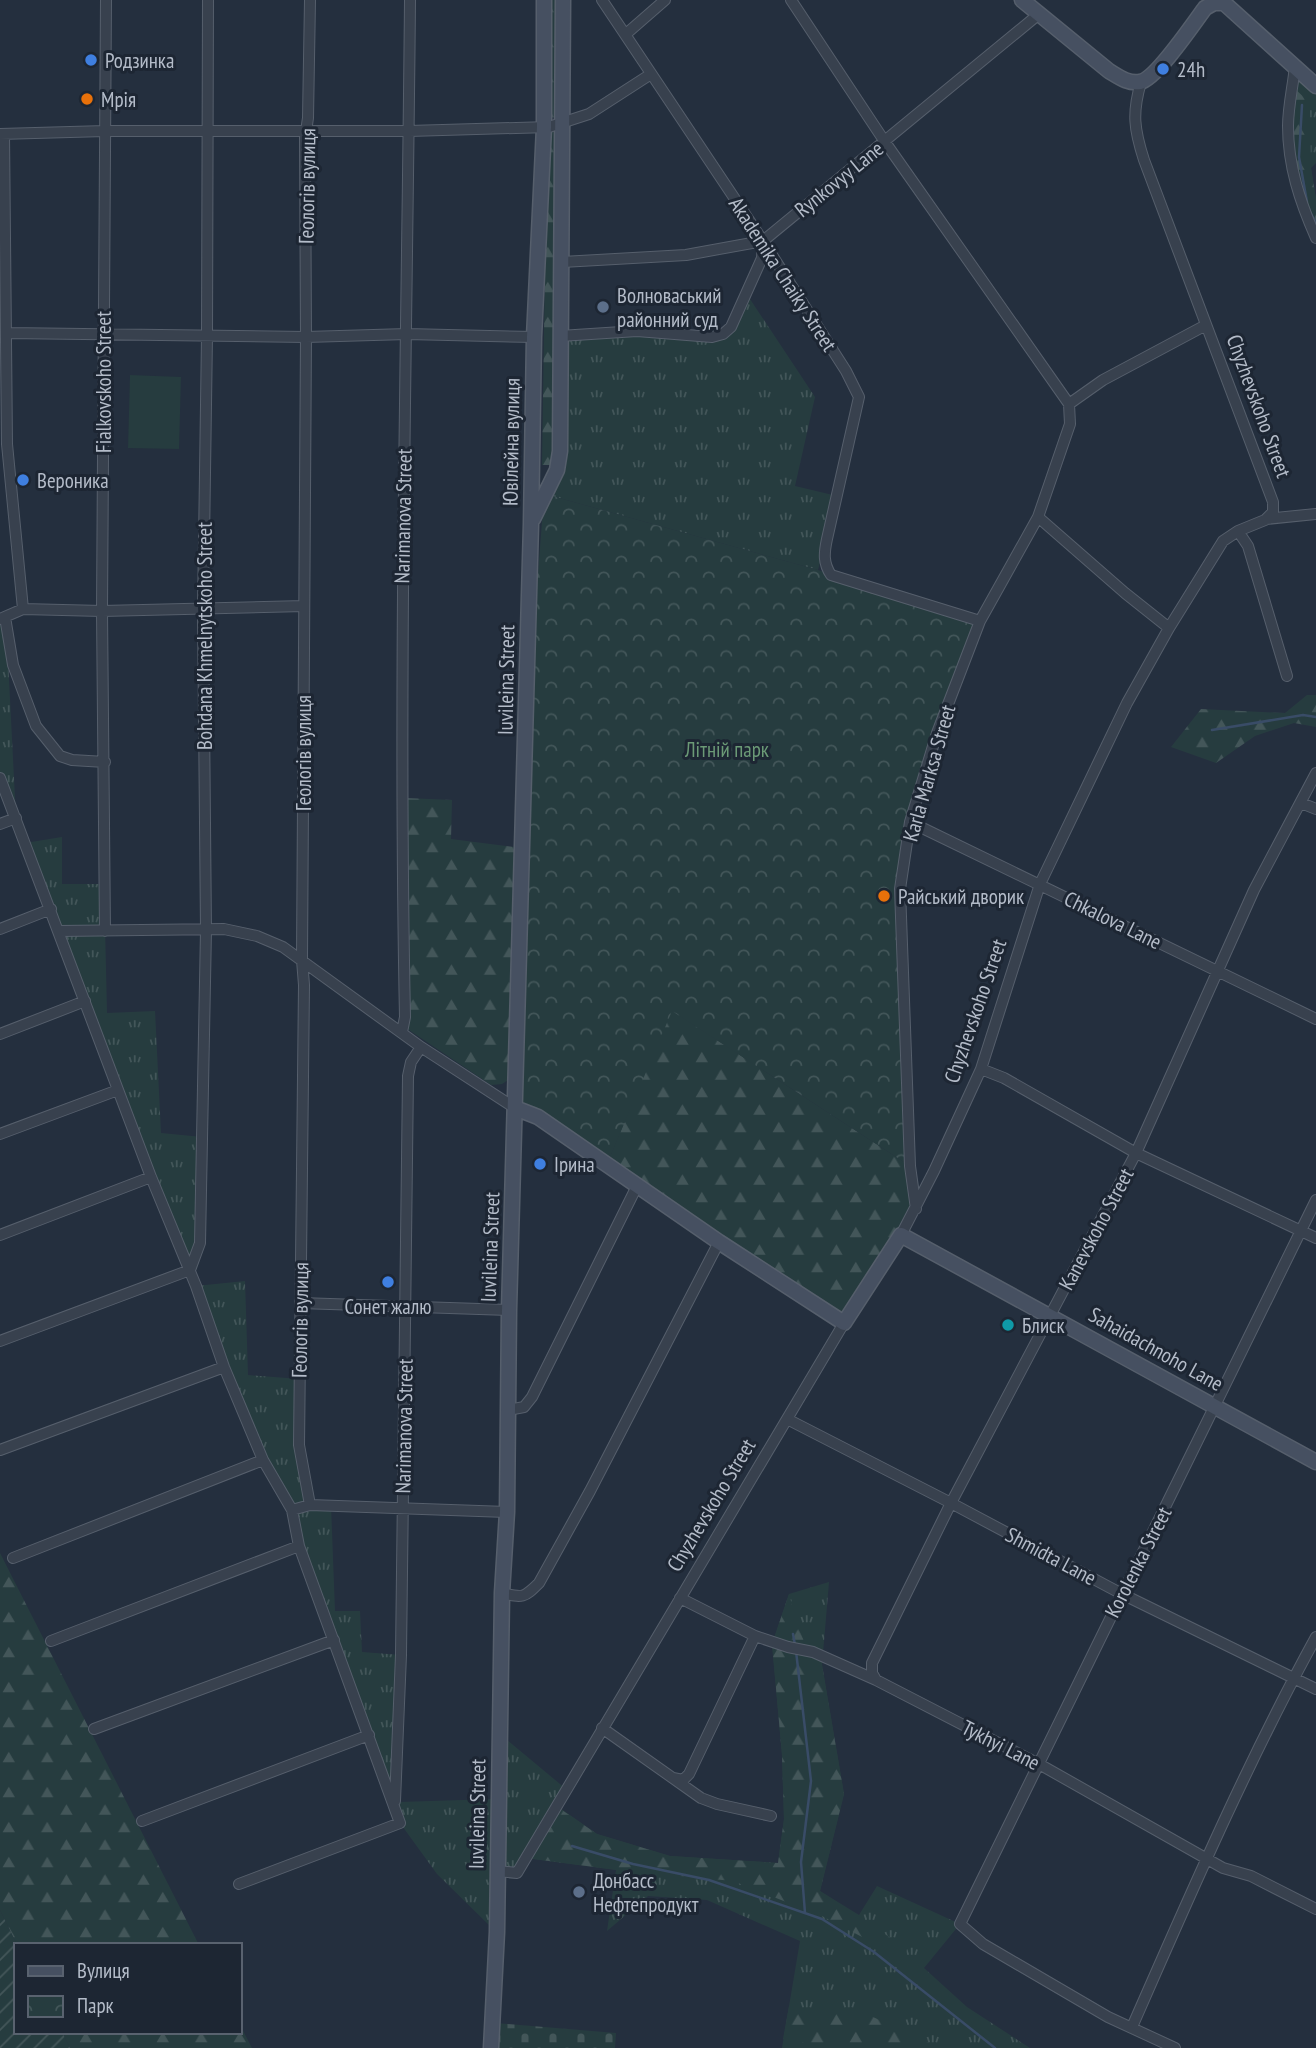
<svg xmlns="http://www.w3.org/2000/svg" width="1316" height="2048" viewBox="0 0 1316 2048" font-family="'PT Sans Narrow',sans-serif">
	<style>
		.grass { fill: url(#grass-tufts) }
		.forest { fill: url(#forest-firs) }
		.cemetery { fill: url(#cemetery-stones) }
		.park { fill: url(#park-crowns) }
		.garden { fill: url(#garden-furrows) }
		.pitch { fill: #263c3f }
		.lines { fill: none; stroke-linecap: round; stroke-linejoin: round }
		.stream { stroke: #394c67; stroke-width: 2.5 }
		.street-casing { stroke: #565f6c; stroke-width: 12 }
		.secondary-casing { stroke: #565f6c; stroke-width: 17 }
		.street { stroke: #38414e; stroke-width: 10 }
		.secondary { stroke: #465061; stroke-width: 14 }
		.shop-dot { fill: #3f7fe0; stroke: #1d2633; stroke-width: 2.5 }
		.food-dot { fill: #e8710a; stroke: #1d2633; stroke-width: 2.5 }
		.service-dot { fill: #5c6f8a; stroke: #1d2633; stroke-width: 2.5 }
		.culture-dot { fill: #0f9aa8; stroke: #1d2633; stroke-width: 2.5 }
		.labels { text-anchor: middle; dominant-baseline: central; stroke-width: 6; stroke-linejoin: round; paint-order: stroke }
		.poi-label { font-size: 21px; fill: #b4bcc9; stroke: #1d2633; text-anchor: start }
		.street-label { font-size: 21px; fill: #b4bcc9; stroke: #1d2633 }
		.park-label { font-size: 21px; fill: #6b9a76; stroke: #1d2633 }
	</style>
	<defs>
		<pattern id="grass-tufts" width="24" height="20" patternUnits="userSpaceOnUse" patternTransform="scale(1.75)"><rect width="24" height="20" fill="#263c3f"/><path d="M3 7l-1-3M5 7V3M7 7l1-3M15 17l-1-3M17 17v-4M19 17l1-3" fill="none" stroke="#435659"/></pattern>
		<pattern id="forest-firs" width="22" height="20" patternUnits="userSpaceOnUse" patternTransform="scale(1.75)"><rect width="22" height="20" fill="#263c3f"/><path d="M5 1l3.5 6h-7zM16 11l3.5 6h-7z" fill="#435659"/></pattern>
		<pattern id="cemetery-stones" width="16" height="16" patternUnits="userSpaceOnUse" patternTransform="scale(1.75)"><rect width="16" height="16" fill="#263c3f"/><path d="M2 7V4a2 2 0 0 1 4 0v3zM10 15v-3a2 2 0 0 1 4 0v3z" fill="#435659"/></pattern>
		<pattern id="park-crowns" width="20" height="18" patternUnits="userSpaceOnUse" patternTransform="scale(1.75)"><rect width="20" height="18" fill="#263c3f"/><path d="M2 6a3 3 0 1 1 6 0M12 15a3 3 0 1 1 6 0" fill="none" stroke="#435659"/></pattern>
		<pattern id="garden-furrows" width="10" height="10" patternUnits="userSpaceOnUse" patternTransform="scale(1.75)"><rect width="10" height="10" fill="#263c3f"/><path d="M-1 1l2-2M0 10L10 0M9 11l2-2" fill="none" stroke="#435659"/></pattern>
	</defs>
	<rect width="100%" height="100%" fill="#242f3e"/>
	<path class="grass" d="M1304 75 1316 86V163L1311 168 1316 199V235L1293 87Z
		M746 293 815 397 795 486 837 496 818 570 552 496 564 474 566 340 637 331 723 334Z
		M0 617 8 660 16 818 0 778Z
		M62 837V884H104L107 1013 155 1011 161 1133 202 1137 200 1243 190 1270 25 843Z
		M245 1281 248 1375 299 1379V1445L310 1505 331 1506 335 1611H360L362 1652 401 1655 399 1802 496 1799 492 1928 437 1874 400 1823 299 1546 292 1510 263 1460 196 1286Z
		M829 1582 822 1665 844 1794 820 1891 859 1915 877 1886 960 1924 924 1968 967 2007 1030 2048H782L800 1941 707 1900 648 1896 607 1931 616 1870 526 1858 517 1873 501 1871 507 1740 566 1789 557 1806 597 1834 670 1856 778 1863 784 1819 782 1755 772 1644 789 1594Z"/>
	<path class="forest" d="M548 0H561L560 115 547 120Z
		M1293 87 1310 103 1311 168 1316 199V235L1300 202 1288 127Z
		M561 129 559 465H542L547 134Z
		M1307 695H1316V727L1294 723 1255 736 1216 763 1171 747 1201 709 1285 713Z
		M406 798 452 800 451 839 514 847 511 1078 502 1084 491 1085 406 1028Z
		M671 1010 910 1166 916 1209 844 1323 607 1164Z
		M0 1553 199 1945H17L0 1910Z
		M789 1594 798 1626 809 1654 822 1665 844 1794 820 1891C850 1910 877 1931 907 1947L906 1960 822 1916 733 1881 617 1870 526 1858 556 1806 597 1834 670 1856 778 1863 784 1819 782 1755 772 1644Z
		M789 2006 873 2017 940 2048H834L783 2039Z
		M240 2025 252 2048H70L62 2032H240Z"/>
	<path class="cemetery" d="M496 2023 616 2033 615 2048H495Z"/>
	<path class="park" d="M552 496 818 570 980 621 910 822 900 889 910 1166 672 1011 607 1164 521 1111 536 599 543 509Z"/>
	<path class="garden" d="M0 1910 17 1945 16 2032H62L70 2048H0Z"/>
	<path class="pitch" d="M130 375 181 377 179 449 128 448Z"/>
	<g class="lines">
		<path class="stream" d="M1302 105 1299 157 1307 202
			M1310 212 1316 223
			M1212 730 1303 715 1316 717
			M793 1634 795 1645
			M796 1651 811 1781 801 1862 805 1913
			M572 1846 633 1864 709 1880 822 1919 874 1952 995 2048"/>
		<g class="street-casing">
			<path id="street" d="M310 0 308 118 305 138 306 337 302 960 304 985 299 1445 310 1505
				M602 0 763 241 846 371 859 397 827 539C824 553 823 563 831 575L980 621
				M791 0 885 142 1069 404 1070 424 1038 517 980 621 937 733 910 822 900 889 910 1166 916 1209
				M626 34 665 0
				M1295 66C1293 86 1288 107 1288 126 1288 166 1300 202 1316 238
				M0 134 105 131H409L549 127 589 114 651 74
				M4 134 7 444 23 609
				M562 262 686 255 763 241 1039 14
				M7 333 306 337 407 334 534 337
				M560 336 637 331 712 337 723 334 731 327 762 258 763 242
				M1069 404 1103 380 1206 325
				M1038 517 1125 593 1169 628
				M1266 519 1316 514
				M1238 531 1248 546 1287 676
				M5 617 13 665 36 726 60 756 72 760 105 762
				M0 619 23 609 102 611 304 606
				M0 778 151 1177 196 1286 224 1367 263 1460 292 1510 299 1546 400 1823 239 1884
				M1301 803 1316 809
				M910 822 1316 1019
				M0 824 16 818
				M0 929 51 909
				M59 931 224 929 257 936 283 947 421 1047 515 1108
				M105 931 102 611 106 0
				M402 1032 405 1017C398 678 407 339 410 0
				M0 1034 85 1001
				M981 1069 1004 1078 1136 1153 1316 1238
				M0 1134 118 1090
				M0 1235 151 1177
				M901 1235 934 1171 981 1069 1040 884 1127 703 1169 628 1223 541 1238 531 1265 520 1273 512V502L1144 160C1134 129 1132 113 1141 82
				M300 1303 509 1310
				M0 1341 190 1270 200 1243 206 930 203 610 207 336 208 0
				M508 1410 524 1407 532 1397 637 1186
				M787 1419 951 1503 1122 1594 1316 1689
				M0 1450 224 1367
				M292 1510 310 1505 507 1512
				M13 1558 263 1460
				M502 1593C523 1598 524 1598 539 1583L590 1491 719 1242
				M680 1598 755 1636 788 1647 813 1652 876 1680 1039 1764 1223 1868 1251 1876 1316 1909
				M51 1641 299 1546
				M876 1680 872 1673V1663L951 1503 1136 1153 1254 890 1316 773
				M602 1728 701 1798 717 1804 771 1816
				M94 1729 334 1640
				M673 1778 683 1780 689 1774 755 1636
				M395 1801 401 1655 408 1076 411 1062 421 1047
				M142 1821 369 1735
				M497 1871 517 1873 844 1323
				M1132 2027C1190 1895 1247 1763 1316 1637
				M1175 2048 1108 2017 983 1944 960 1924 1316 1200"/>
		</g>
		<g class="secondary-casing">
			<path id="secondary" d="M1022 0 1109 71C1119 77 1128 84 1140 82 1156 79 1194 23 1205 8L1214 3H1224L1316 86
				M533 519 557 470 560 451 563 0
				M515 1108 538 1117 719 1242 844 1323 901 1235 1316 1462
				M491 2048 497 1932 502 1593 507 1512 509 1310 531 524 534 337 544 127V0"/>
		</g>
		<use href="#street" class="street"/>
		<use href="#secondary" class="secondary"/>
	</g>
	<g class="shop-dot">
		<circle cx="91" cy="60" r="7"/>
		<circle cx="1163" cy="69" r="7"/>
		<circle cx="23" cy="480" r="7"/>
		<circle cx="540" cy="1164" r="7"/>
		<circle cx="388" cy="1282" r="7"/>
	</g>
	<g class="food-dot">
		<circle cx="87" cy="99" r="7"/>
		<circle cx="884" cy="896" r="7"/>
	</g>
	<g class="service-dot">
		<circle cx="603" cy="307" r="7"/>
		<circle cx="579" cy="1892" r="7"/>
	</g>
	<circle class="culture-dot" cx="1008" cy="1325" r="7"/>
	<g class="labels">
		<g class="poi-label">
			<text x="105" y="60">Родзинка</text>
			<text x="1177" y="69">24h</text>
			<text x="101" y="99">Мрія</text>
			<text x="617" y="295">Волноваський<tspan x="617" dy="24">районний суд</tspan></text>
			<text x="37" y="480">Вероника</text>
			<text x="898" y="896">Райський дворик</text>
			<text x="554" y="1164">Ірина</text>
			<text x="388" y="1306" text-anchor="middle">Сонет жалю</text>
			<text x="1022" y="1325">Блиск</text>
			<text x="593" y="1880">Донбасс<tspan x="593" dy="24">Нефтепродукт</tspan></text>
		</g>
		<g class="street-label">
			<text transform="translate(839 179) rotate(-39)">Rynkovyy Lane</text>
			<text transform="translate(307 186) rotate(-89)">Геологів вулиця</text>
			<text transform="translate(783 274) rotate(57)">Akademika Chaiky Street</text>
			<text transform="translate(103 382) rotate(-90)">Fialkovskoho Street</text>
			<text transform="translate(1259 406) rotate(70)">Chyzhevskoho Street</text>
			<text transform="translate(511 442) rotate(-89)">Ювілейна вулиця</text>
			<text transform="translate(403 516) rotate(-89)">Narimanova Street</text>
			<text transform="translate(204 636) rotate(-90)">Bohdana Khmelnytskoho Street</text>
			<text transform="translate(506 680) rotate(-89)">Iuvileina Street</text>
			<text transform="translate(303 753) rotate(-90)">Геологів вулиця</text>
			<text transform="translate(929 773) rotate(-74)">Karla Marksa Street</text>
			<text transform="translate(1113 920) rotate(26)">Chkalova Lane</text>
			<text transform="translate(975 1011) rotate(-71)">Chyzhevskoho Street</text>
			<text transform="translate(1096 1229) rotate(-62)">Kanevskoho Street</text>
			<text transform="translate(490 1247) rotate(-88)">Iuvileina Street</text>
			<text transform="translate(300 1320) rotate(-89)">Геологів вулиця</text>
			<text transform="translate(1156 1349) rotate(29)">Sahaidachnoho Lane</text>
			<text transform="translate(404 1426) rotate(-89)">Narimanova Street</text>
			<text transform="translate(711 1505) rotate(-59)">Chyzhevskoho Street</text>
			<text transform="translate(1051 1556) rotate(28)">Shmidta Lane</text>
			<text transform="translate(1138 1562) rotate(-63)">Korolenka Street</text>
			<text transform="translate(1001 1745) rotate(27)">Tykhyi Lane</text>
			<text transform="translate(477 1814) rotate(-89)">Iuvileina Street</text>
		</g>
		<g class="park-label">
			<text x="727" y="749">Літній парк</text>
		</g>
	</g>
	<rect x="14" y="1943" width="228" height="91" fill="#1d2633" stroke="#59626f" stroke-width="2"/>
	<rect x="28" y="1966" width="35" height="10" fill="#465061" stroke="#59626f" stroke-width="2"/>
	<text x="77" y="1978" font-size="21" fill="#b4bcc9">Вулиця</text>
	<rect x="28" y="1996" width="35" height="21" fill="url(#park-crowns)" stroke="#59626f" stroke-width="2"/>
	<text x="77" y="2013" font-size="21" fill="#b4bcc9">Парк</text>
</svg>
